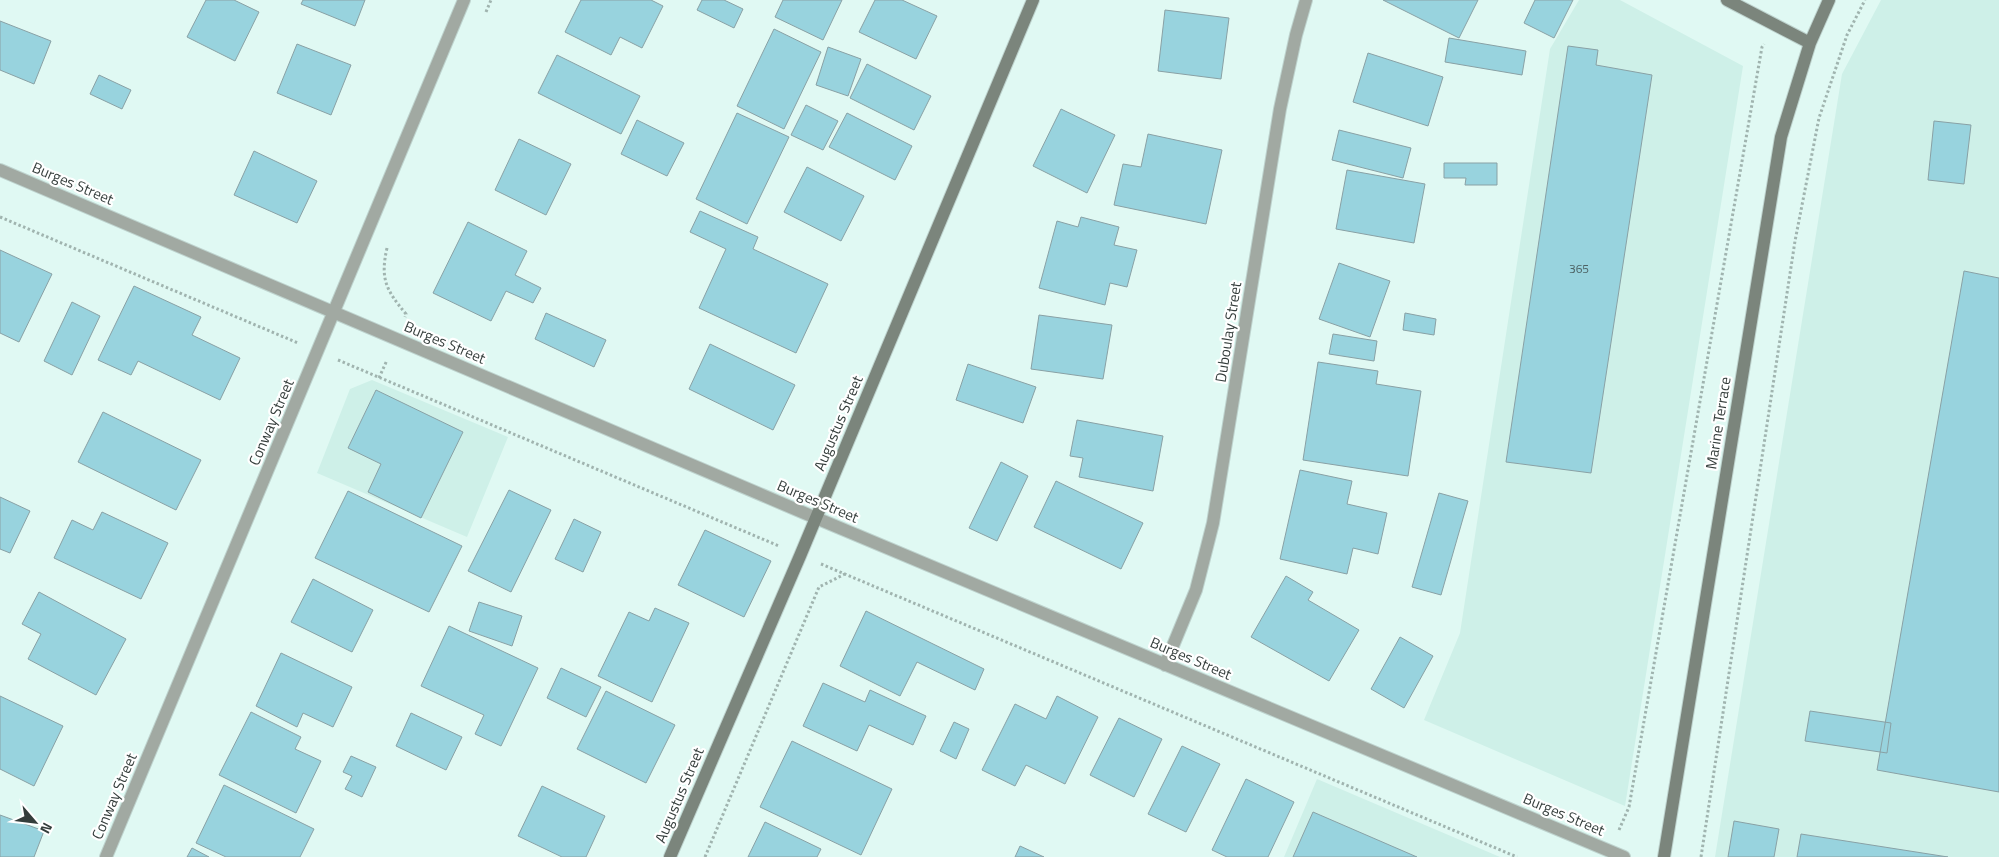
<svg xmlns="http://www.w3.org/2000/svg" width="1999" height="857" viewBox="0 0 1999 857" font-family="'Titillium Web',sans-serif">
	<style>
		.built { fill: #cef0e8 }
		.building { fill: #98d3de; stroke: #89a1a5 }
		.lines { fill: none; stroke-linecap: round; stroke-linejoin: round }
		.street-casing { stroke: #bed3ce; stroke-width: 14 }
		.secondary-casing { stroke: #bed3ce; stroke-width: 14 }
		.path { stroke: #a0b4af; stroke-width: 3; stroke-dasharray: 2.5 2.5; stroke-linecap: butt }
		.street { stroke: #a1a9a2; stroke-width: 12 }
		.secondary { stroke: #7b857c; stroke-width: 12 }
		.labels { text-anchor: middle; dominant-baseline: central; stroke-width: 4.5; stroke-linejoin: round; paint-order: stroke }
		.number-label { font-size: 12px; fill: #4d6264 }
		.street-label { font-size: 15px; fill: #343d3b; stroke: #fff }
	</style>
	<rect width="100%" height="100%" fill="#e0f9f3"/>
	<path class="built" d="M1579 0H1620L1743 66 1625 806 1424 720 1460 633 1550 49Z
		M1881 0H1999V857H1715L1842 74Z
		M372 380 508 437 467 537 317 473 350 389Z
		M1317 779 1500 857H1284Z"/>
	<path class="building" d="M206 0H234L259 12 235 61 187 37Z
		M303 0H365L355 26 301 4Z
		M581 0H651L663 6 642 48 620 37 611 55 565 32Z
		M702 0H724L743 9 734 28 697 10Z
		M783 0H842L823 40 775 17Z
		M875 0H902L937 16 916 59 859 32Z
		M1383 0H1478L1459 38Z
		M1535 0H1573L1554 38 1524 23Z
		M1165 10 1229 18 1221 79 1158 71Z
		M0 21 51 41 34 84 0 70Z
		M774 29 821 52 784 129 737 106Z
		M1449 38 1526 51 1522 75 1445 62Z
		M297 44 351 65 331 115 277 93Z
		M1568 46 1598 50 1596 65 1652 75 1591 473 1506 462Z
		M828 47 861 59 848 96 816 85Z
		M1368 53 1443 77 1428 126 1353 102Z
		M557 55 640 96 621 134 538 93Z
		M867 64 931 96 914 130 850 98Z
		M99 75 131 90 122 109 90 94Z
		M806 105 838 121 823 150 791 135Z
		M1061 109 1115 135 1087 193 1033 166Z
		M737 113 789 137 747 224 696 199Z
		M847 113 912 146 895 180 829 147Z
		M637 120 684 143 667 176 621 154Z
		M1934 121 1971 125 1964 184 1928 180Z
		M1339 130 1411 148 1403 178 1332 160Z
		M1148 134 1222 150 1206 224 1114 205 1123 164 1141 167Z
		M519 139 571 164 546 215 495 190Z
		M254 151 317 181 297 223 234 195Z
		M1444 163H1497V185H1465L1466 178H1444Z
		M807 167 864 196 841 241 784 212Z
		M1347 170 1425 184 1414 243 1336 229Z
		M700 211 758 237 753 249 828 284 796 353 699 308 726 249 690 232Z
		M1081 217 1119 227 1114 245 1137 250 1127 287 1110 283 1105 305 1039 288 1057 221 1078 227Z
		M468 222 527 251 515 275 541 288 533 303 506 291 491 321 433 293Z
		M0 250 52 274 19 342 0 333Z
		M1339 263 1390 281 1370 337 1319 319Z
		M1964 271 1999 278V792L1877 770Z
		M134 286 201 317 192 335 240 358 220 400 138 361 131 375 98 360Z
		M72 302 100 316 72 375 44 361Z
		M546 313 606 340 594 367 535 339Z
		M1405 313 1436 319 1434 335 1403 330Z
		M1039 315 1112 325 1103 379 1031 369Z
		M1333 334 1377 341 1374 361 1329 354Z
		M710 344 795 385 773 430 689 389Z
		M1318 362 1378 371 1376 384 1421 391 1408 476 1303 460Z
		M968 364 1036 387 1023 423 956 400Z
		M376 390 463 432 421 518 368 492 381 464 348 448Z
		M103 412 201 460 176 510 78 462Z
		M1077 420 1163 436 1153 491 1079 477 1083 458 1070 456Z
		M1001 462 1028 476 997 541 969 528Z
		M1300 470 1352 481 1347 504 1387 513 1378 554 1353 548 1347 574 1280 559Z
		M1056 481 1143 523 1121 569 1034 527Z
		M509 490 551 510 511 592 468 571Z
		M348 491 462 546 429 612 315 558Z
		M1439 493 1468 501 1441 595 1412 587Z
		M0 497 30 511 10 553 0 549Z
		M102 512 168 543 141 599 54 558 72 520 93 530Z
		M574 519 601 532 583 572 555 559Z
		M705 530 771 561 744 617 678 585Z
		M1286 576 1313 592 1308 600 1359 630 1329 681 1251 637Z
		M313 579 373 610 352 652 291 622Z
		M39 592 126 639 96 695 28 659 41 634 22 624Z
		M479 602 522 616 512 646 469 631Z
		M655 608 689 623 652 702 598 676 629 612 649 621Z
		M866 611 984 669 975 690 917 662 900 696 840 666Z
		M449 626 538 668 501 746 475 734 484 715 421 686Z
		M1400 637 1433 656 1404 708 1371 689Z
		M281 653 352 687 333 727 303 713 297 727 256 706Z
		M561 668 601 687 586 717 547 698Z
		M823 683 865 702 870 690 926 716 913 745 869 725 857 751 803 726Z
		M606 691 675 725 646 783 577 749Z
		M0 696 63 726 34 786 0 769Z
		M1057 696 1098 717 1065 784 1026 765 1015 786 982 770 1015 704 1046 719Z
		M1810 711 1891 723 1887 753 1805 741Z
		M251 712 301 737 295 749 321 761 296 813 219 775Z
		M411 713 462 737 446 770 396 746Z
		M1119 718 1162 739 1134 797 1090 775Z
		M954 722 969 729 956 759 940 751Z
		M792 741 892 789 861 855 760 807Z
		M1182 746 1220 764 1186 832 1148 814Z
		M351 756 376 767 362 797 345 789 352 776 343 772Z
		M1246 779 1294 802 1268 857H1227L1212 850Z
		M224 785 314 829 300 857H226L196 843Z
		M542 786 605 816 586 857H562L518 836Z
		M1313 812 1417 857H1293Z
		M0 815 44 831 34 857H0Z
		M1734 821 1779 829 1774 857H1728Z
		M765 822 821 849 817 857H748Z
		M1801 834 1948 857H1797Z
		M1020 846 1044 857H1015Z
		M192 848 209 857H187Z"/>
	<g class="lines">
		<g class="street-casing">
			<path id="street" d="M0 170 816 518 1624 857
				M1165 665 1196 590 1213 523 1280 109 1296 35 1306 0
				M106 857 464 0"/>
		</g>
		<g class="secondary-casing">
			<path id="secondary" d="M1727 0 1810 43
				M670 857 800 556 1033 0
				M1664 857 1781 137 1810 43 1829 0"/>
		</g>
		<path class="path" d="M486 12 491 0
			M0 217 298 343
			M387 248C380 279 386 290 406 314L405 317
			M338 360 779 546
			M379 378 387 360
			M821 564 1517 857
			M1619 830 1629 807 1762 47 1764 44
			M705 857 819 587 845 574
			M1701 857 1795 241 1819 118 1847 35 1865 0"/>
		<use href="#street" class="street"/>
		<use href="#secondary" class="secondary"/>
	</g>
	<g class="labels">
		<g class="number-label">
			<text x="1579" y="268">365</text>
		</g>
		<g class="street-label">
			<text transform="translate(73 183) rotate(23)">Burges Street</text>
			<text transform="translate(1228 332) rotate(-81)">Duboulay Street</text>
			<text transform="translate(445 342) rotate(23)">Burges Street</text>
			<text transform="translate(271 422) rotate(-67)">Conway Street</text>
			<text transform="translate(838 423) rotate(-67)">Augustus Street</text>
			<text transform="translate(1718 423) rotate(-81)">Marine Terrace</text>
			<text transform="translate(818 501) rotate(23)">Burges Street</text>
			<text transform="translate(1191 658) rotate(23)">Burges Street</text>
			<text transform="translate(679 795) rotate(-67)">Augustus Street</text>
			<text transform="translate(114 796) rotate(-67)">Conway Street</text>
			<text transform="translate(1564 814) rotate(23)">Burges Street</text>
		</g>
	</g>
	<g transform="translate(35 822) rotate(118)" stroke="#ffffff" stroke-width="4" paint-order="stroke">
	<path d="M0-4L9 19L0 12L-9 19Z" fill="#343d3b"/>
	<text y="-8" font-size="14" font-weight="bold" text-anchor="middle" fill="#343d3b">N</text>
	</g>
</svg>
